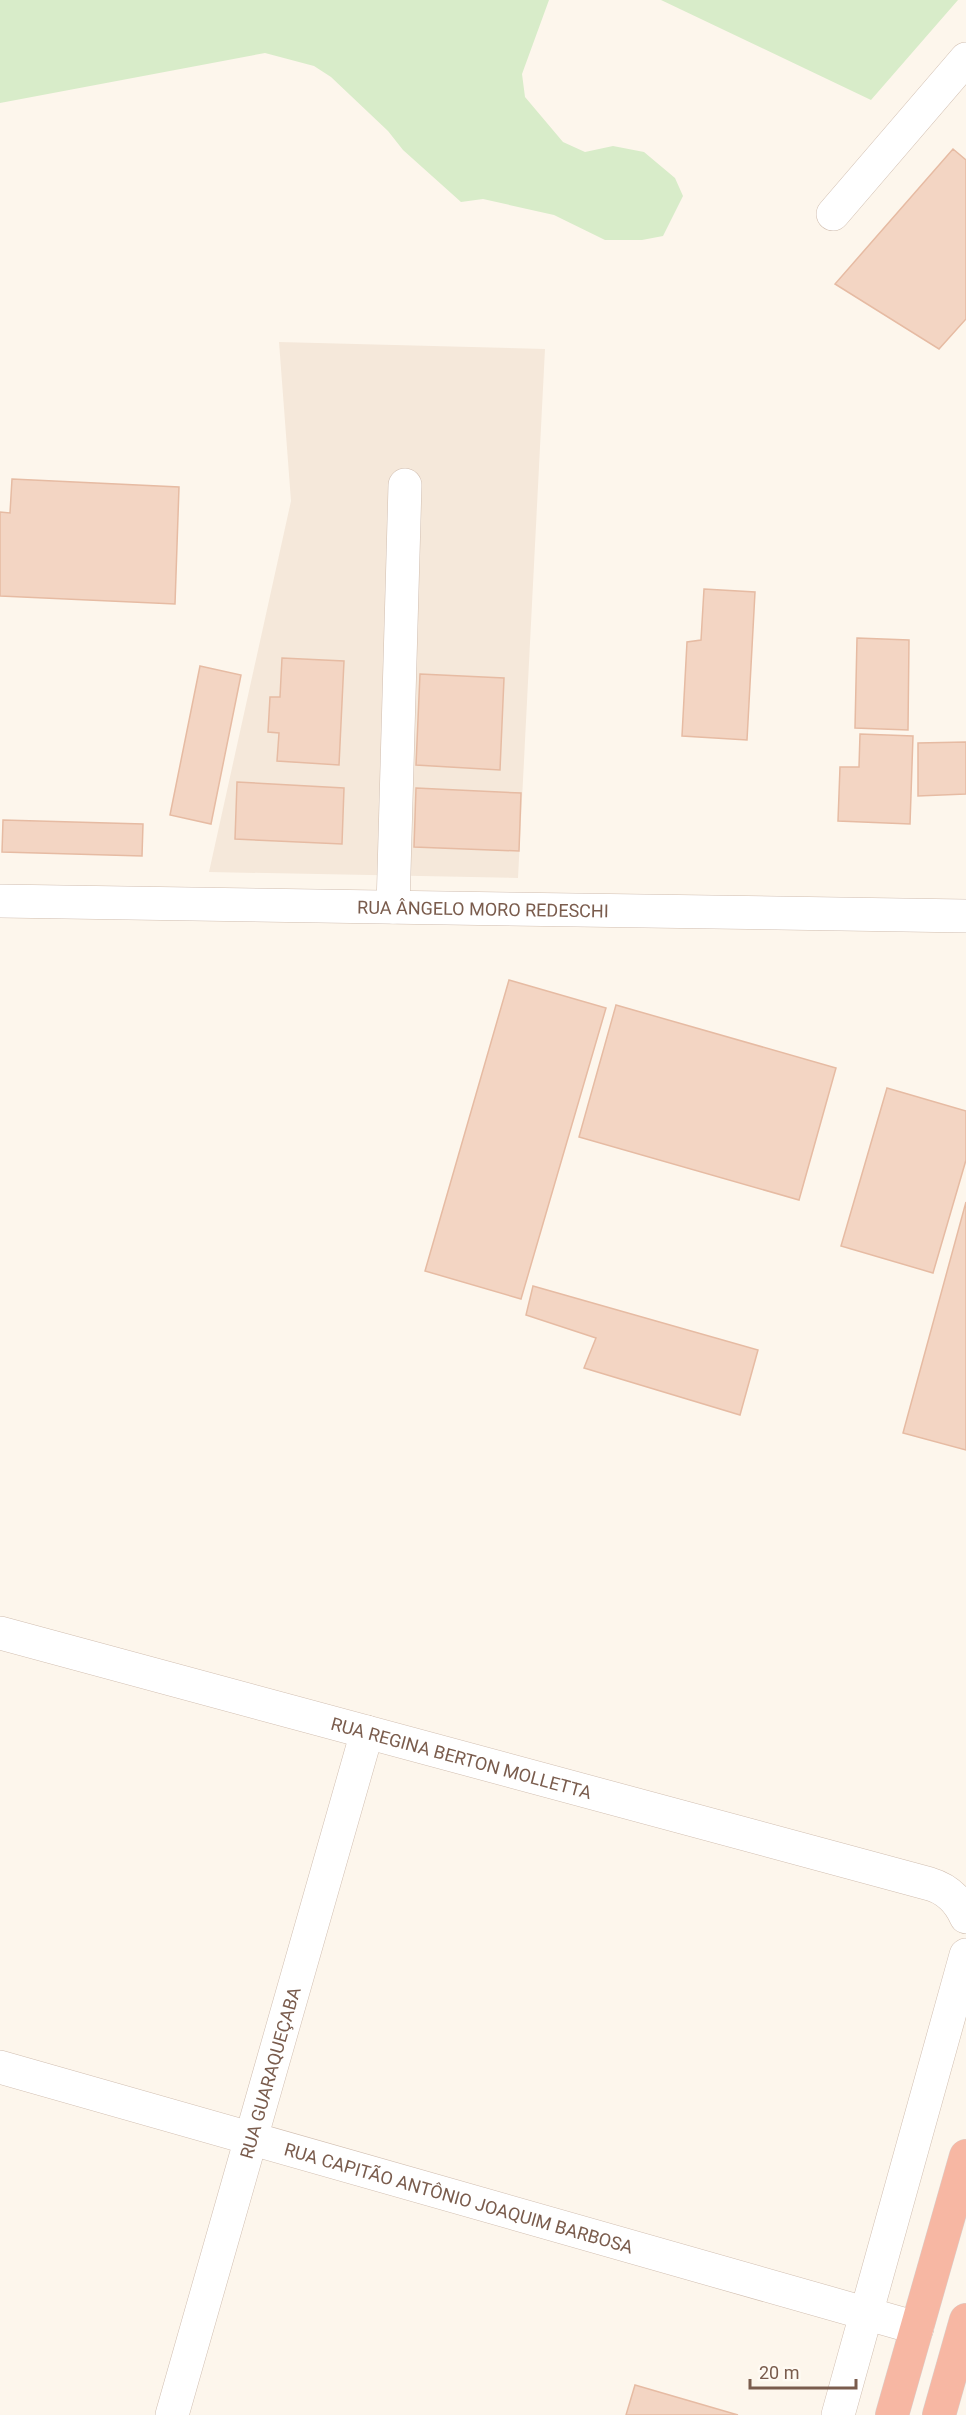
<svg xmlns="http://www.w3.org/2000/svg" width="966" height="2415" viewBox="0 0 966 2415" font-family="Roboto,sans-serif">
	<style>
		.residential { fill: #f5e8da }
		.green { fill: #d8ecc9 }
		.building { fill: #f3d5c3; stroke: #e6bba3; stroke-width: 1.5 }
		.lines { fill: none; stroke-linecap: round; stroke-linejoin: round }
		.minor-casing { stroke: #d1beb0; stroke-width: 34 }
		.highway-casing { stroke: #dad1cd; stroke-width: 34 }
		.minor { stroke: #fff; stroke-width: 33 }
		.highway { stroke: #f7b7a3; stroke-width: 33 }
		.labels { text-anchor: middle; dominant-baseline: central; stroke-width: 5; stroke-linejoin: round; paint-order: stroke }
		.street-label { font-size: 18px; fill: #7a5c4d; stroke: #fffaf3 }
	</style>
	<rect width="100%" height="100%" fill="#fdf6ec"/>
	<path class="residential" d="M279 342 545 349 518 878 209 872 291 501Z"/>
	<path class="green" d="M0 0H549L522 74 525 97 563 142 585 152 613 146 644 152 675 178 683 196 663 236 642 240H605L554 215 483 199 461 202 403 150 388 131 331 77 314 66 265 53 0 103Z
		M661 0H958L871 100Z"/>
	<path class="building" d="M953 149 966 160V319L939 349 835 284Z
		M12 479 179 487 175 604 0 596V512L10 513Z
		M704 589 755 592 747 740 682 736 687 642 701 640Z
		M857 638 909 640 908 730 855 728Z
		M282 658 344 661 339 765 277 761 279 733 268 732 270 697H280Z
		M200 666 241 675 211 824 170 815Z
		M420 674 504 678 500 770 416 765Z
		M860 734 913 736 910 824 838 821 840 767H859Z
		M966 742V794L918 796V743Z
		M237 782 344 788 342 844 235 839Z
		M416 788 521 793 519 851 414 847Z
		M3 820 143 824 142 856 2 852Z
		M509 980 606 1008 521 1299 425 1271Z
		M616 1005 836 1068 799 1200 579 1137Z
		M887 1088 966 1111V1160L933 1273 841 1246Z
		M966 1202V1450L903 1433Z
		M533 1286 758 1350 740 1415 584 1368 596 1338 526 1315Z
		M635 2385 738 2415H626Z"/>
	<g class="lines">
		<g class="minor-casing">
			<g id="minor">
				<path d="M833 214 966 59"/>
				<path id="s1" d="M0 901 966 916"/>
				<path d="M393 907 405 485"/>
				<path id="s2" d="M0 1633 930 1884C947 1889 959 1901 966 1917"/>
				<path id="s3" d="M0 2067 917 2328"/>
				<path id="s4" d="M172 2415 367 1732"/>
				<path d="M838 2415 966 1955"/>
			</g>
		</g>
		<g class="highway-casing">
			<path id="highway" d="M892 2415 966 2156
				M939 2415 966 2320"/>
		</g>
		<use href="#minor" class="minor"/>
		<use href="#highway" class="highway"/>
	</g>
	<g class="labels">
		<g class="street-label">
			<text stroke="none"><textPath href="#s1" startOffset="483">RUA ÂNGELO MORO REDESCHI</textPath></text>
			<text stroke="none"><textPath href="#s2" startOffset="478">RUA REGINA BERTON MOLLETTA</textPath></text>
			<text stroke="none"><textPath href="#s4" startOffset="356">RUA GUARAQUEÇABA</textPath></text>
			<text stroke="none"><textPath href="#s3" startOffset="477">RUA CAPITÃO ANTÔNIO JOAQUIM BARBOSA</textPath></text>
		</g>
	</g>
	<path d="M750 2379v9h106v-9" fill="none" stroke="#7a5c4d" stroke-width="3"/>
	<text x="759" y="2379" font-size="18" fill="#7a5c4d" stroke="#fffaf3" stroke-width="4.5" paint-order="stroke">20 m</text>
</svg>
